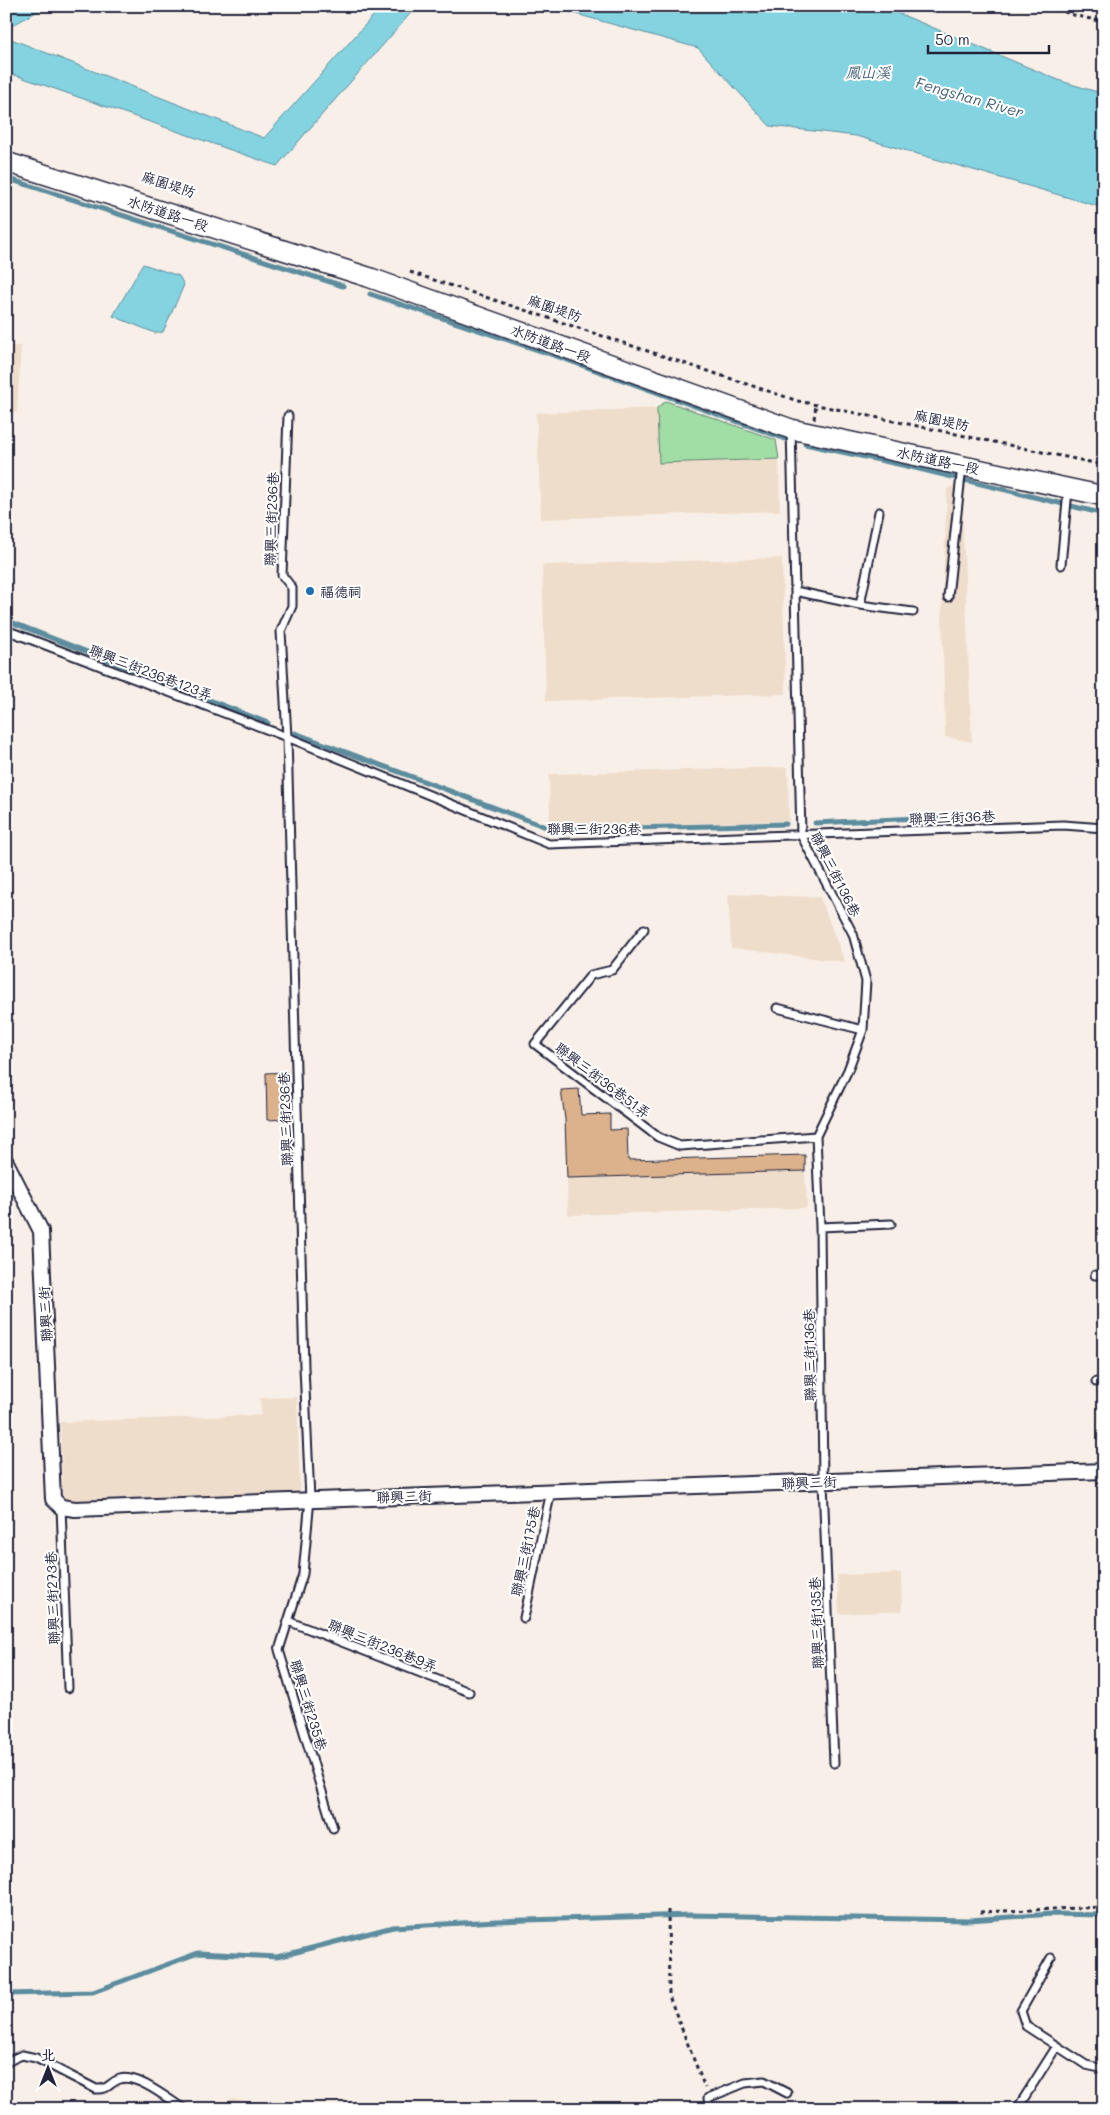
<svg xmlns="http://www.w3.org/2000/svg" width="1110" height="2115" viewBox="0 0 1110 2115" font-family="Mali,'LXGW WenKai TC',sans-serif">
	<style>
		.built { fill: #efddcc }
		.green { fill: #a0dea6; stroke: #618070 }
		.water { fill: #83d3e0; stroke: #5c8c9e }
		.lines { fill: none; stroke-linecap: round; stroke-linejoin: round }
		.stream { stroke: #5c8c9e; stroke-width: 5 }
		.building { fill: #dbb28b; stroke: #22223b }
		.lane-casing { stroke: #22223b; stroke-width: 11 }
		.street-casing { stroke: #22223b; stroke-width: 18 }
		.secondary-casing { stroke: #22223b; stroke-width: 22 }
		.path { stroke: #22223b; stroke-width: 3; stroke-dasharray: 4 4; stroke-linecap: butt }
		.lane { stroke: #fff; stroke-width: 7 }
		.street { stroke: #fff; stroke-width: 14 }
		.secondary { stroke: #fff; stroke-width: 19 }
		.poi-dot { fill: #1f6fb2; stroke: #fff; stroke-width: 2 }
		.labels { text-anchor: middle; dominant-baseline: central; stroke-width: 4; stroke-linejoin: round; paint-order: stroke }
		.street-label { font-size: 14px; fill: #22223b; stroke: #fff }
		.poi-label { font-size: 14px; fill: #22223b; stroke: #fff; text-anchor: start }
		.water-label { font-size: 15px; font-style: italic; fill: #446075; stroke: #fff }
	</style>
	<rect width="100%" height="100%" fill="#f8f0e8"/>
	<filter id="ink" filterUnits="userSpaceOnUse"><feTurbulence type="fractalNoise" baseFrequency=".02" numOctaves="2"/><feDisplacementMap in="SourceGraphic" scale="10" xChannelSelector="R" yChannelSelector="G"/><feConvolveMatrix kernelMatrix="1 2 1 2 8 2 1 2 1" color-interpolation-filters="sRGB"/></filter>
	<g filter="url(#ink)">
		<path class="built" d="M6 346H21L17 412 6 413Z
			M657 408 660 463 779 459 780 511 541 519 536 413Z
			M961 482 972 742 945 737 942 612 947 489Z
			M782 558 786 694 546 701 542 565Z
			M788 767 789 821 550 828 549 774Z
			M728 894 820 897 845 962 731 948Z
			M805 1171 807 1208 568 1215 567 1178Z
			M297 1397 300 1492 63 1500 60 1422 261 1415 260 1398Z
			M901 1573 902 1611 839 1614 837 1575Z
			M231 2098 259 2105 287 2109H225Z"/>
		<path class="green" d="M666 401 776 440 779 459 659 463 657 408Z"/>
		<path class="water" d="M6 6H47L6 29Z
			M382 6H417L277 166 6 72V37L264 138Z
			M547 6H881L1061 81 1104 94V208L856 136 770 126 698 48Z
			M143 264 179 276 184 285 163 332 155 333 113 316Z"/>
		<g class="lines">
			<path class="stream" d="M6 178 343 286
				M370 294 559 357 791 441
				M805 444 907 466 1104 514
				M6 620 268 723
				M295 733 554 830 786 824
				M815 823 938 817
				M6 1994 93 1992 198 1953 277 1957 393 1927 496 1921 692 1915 970 1920 1052 1914 1104 1915"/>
		</g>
		<path class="building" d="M287 1072 288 1119 267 1120 266 1073Z
			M579 1089 581 1115 610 1114V1130L627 1129 628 1160 805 1155V1171L567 1178 565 1119 561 1090Z"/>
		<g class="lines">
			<g class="lane-casing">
				<path id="lane" d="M288 416 282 575 292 588V606L281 631 287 737 304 1367 310 1499 303 1574 279 1650 333 1828
					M791 429 801 835 853 934 866 981 863 1030 848 1070 816 1136 820 1227 823 1482 834 1763
					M1061 565 1068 490
					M795 591 860 605 913 612
					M948 597 962 466
					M860 605 879 512
					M1101 609H1104
					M6 630 287 737 549 844 1063 825 1104 828
					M644 929 612 970 591 975 535 1044 658 1137 680 1146 816 1136
					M777 1008 863 1030
					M820 1227 891 1224
					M1095 1275H1104
					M1096 1382H1104
					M61 1507 68 1688
					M524 1618 551 1491
					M288 1621 469 1692
					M1051 1958 1021 2011 1026 2026 1086 2065 1104 2069
					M6 2062 22 2055 36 2058 96 2089C110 2090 109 2082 120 2079 138 2074 168 2099 184 2109
					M709 2109 708 2098 745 2083 764 2081 787 2093
					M1017 2109 1057 2046"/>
			</g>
			<g class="street-casing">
				<path id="street" d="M6 1162 41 1231 53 1499 61 1507 75 1509 1104 1471"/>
			</g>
			<g class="secondary-casing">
				<path id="secondary" d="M6 162 368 277 791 429 1104 496"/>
			</g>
			<path class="path" d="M1049 6 1073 15 1104 22
				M410 272 798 401 1104 465
				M814 419 816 405
				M668 1910 669 1996 705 2088
				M980 1912 1104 1907"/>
			<use href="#lane" class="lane"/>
			<use href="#street" class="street"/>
			<use href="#secondary" class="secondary"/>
		</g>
	</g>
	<circle class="poi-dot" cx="310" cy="591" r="5"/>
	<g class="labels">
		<g class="street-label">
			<text transform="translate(169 184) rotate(18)">麻園堤防</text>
			<text transform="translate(168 213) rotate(18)">水防道路一段</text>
			<text transform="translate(555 308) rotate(19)">麻園堤防</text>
			<text transform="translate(551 343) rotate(20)">水防道路一段</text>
			<text transform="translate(942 420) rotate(12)">麻園堤防</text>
			<text transform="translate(938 460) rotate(12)">水防道路一段</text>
			<text transform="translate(271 519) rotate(-88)">聯興三街236巷</text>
			<text transform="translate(151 672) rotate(21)">聯興三街236巷123弄</text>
			<text transform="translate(952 817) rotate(-2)">聯興三街36巷</text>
			<text x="594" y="828">聯興三街236巷</text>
			<text transform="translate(836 874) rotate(63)">聯興三街136巷</text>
			<text transform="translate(603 1080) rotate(37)">聯興三街36巷51弄</text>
			<text transform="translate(285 1119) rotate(-92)">聯興三街236巷</text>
			<text transform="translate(45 1314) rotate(-93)">聯興三街</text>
			<text transform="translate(809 1355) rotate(-91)">聯興三街136巷</text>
			<text transform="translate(809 1482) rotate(-2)">聯興三街</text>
			<text transform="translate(404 1496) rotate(-2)">聯興三街</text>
			<text transform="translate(525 1551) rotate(-78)">聯興三街175巷</text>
			<text transform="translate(52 1598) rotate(-92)">聯興三街273巷</text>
			<text transform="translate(816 1623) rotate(-92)">聯興三街135巷</text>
			<text transform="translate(383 1645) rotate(22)">聯興三街236巷9弄</text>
			<text transform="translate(309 1705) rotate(73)">聯興三街235巷</text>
		</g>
		<g class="poi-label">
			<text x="320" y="591">福德祠</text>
		</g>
		<g class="water-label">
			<text x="868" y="72">鳳山溪</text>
			<text transform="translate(970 97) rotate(16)">Fengshan River</text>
		</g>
	</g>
	<rect width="1110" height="2115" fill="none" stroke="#fff" stroke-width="25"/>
	<rect x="12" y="12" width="1085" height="2090" fill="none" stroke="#22223b" stroke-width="2" filter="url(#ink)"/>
	<g transform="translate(48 2068)" stroke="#ffffff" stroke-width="4" paint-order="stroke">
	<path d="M0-4L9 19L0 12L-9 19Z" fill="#22223b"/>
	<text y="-8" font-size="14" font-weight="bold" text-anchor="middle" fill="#22223b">北</text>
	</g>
	<path d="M928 45v8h121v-8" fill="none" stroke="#22223b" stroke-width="2.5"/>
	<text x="935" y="45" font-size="15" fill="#22223b" stroke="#ffffff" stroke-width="4" paint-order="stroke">50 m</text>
</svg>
